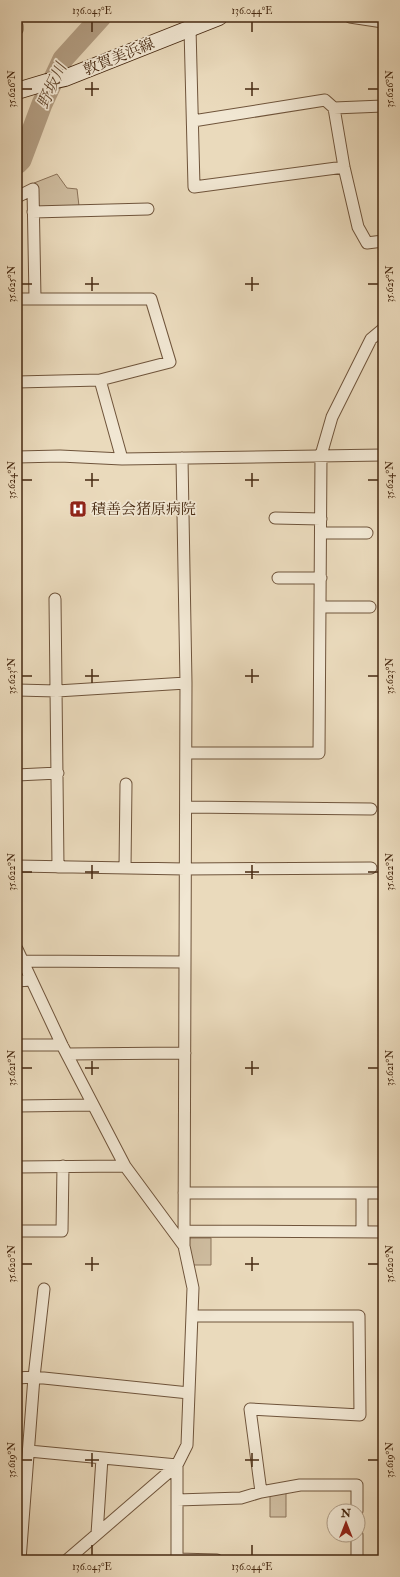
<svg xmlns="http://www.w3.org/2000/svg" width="400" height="1577" viewBox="0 0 400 1577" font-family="'IM FELL Double Pica','Noto Serif JP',serif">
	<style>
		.green { fill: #cebc9f; stroke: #8a7258 }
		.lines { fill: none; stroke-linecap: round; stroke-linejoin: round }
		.river { stroke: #b29d82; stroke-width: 21 }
		.street-casing { stroke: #6f543b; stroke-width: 13 }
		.secondary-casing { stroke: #462810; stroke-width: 18 }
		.street { stroke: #f1e7d3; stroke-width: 11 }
		.secondary { stroke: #f1e7d3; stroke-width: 16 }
		.ticks { fill: none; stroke: #462810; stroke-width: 1.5 }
		.labels { text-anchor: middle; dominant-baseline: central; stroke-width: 3.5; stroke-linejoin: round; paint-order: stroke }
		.street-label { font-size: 15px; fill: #462810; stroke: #f1e7d3 }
		.poi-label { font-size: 15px; fill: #462810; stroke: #f1e7d3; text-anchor: start }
		.water-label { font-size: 16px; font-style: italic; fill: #664b32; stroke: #f1e7d3 }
		.neatline { fill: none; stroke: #462810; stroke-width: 1.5 }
		.ticks-label { font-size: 10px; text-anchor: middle; fill: #462810 }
	</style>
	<rect width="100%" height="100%" fill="#eadabc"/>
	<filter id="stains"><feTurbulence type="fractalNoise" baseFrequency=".005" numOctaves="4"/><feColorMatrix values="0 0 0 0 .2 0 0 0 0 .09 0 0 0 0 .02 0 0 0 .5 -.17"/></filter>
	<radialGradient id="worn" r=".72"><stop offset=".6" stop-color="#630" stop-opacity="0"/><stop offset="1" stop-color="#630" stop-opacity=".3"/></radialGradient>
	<path class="green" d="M57 174 67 188 77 189 79 206 41 207 35 203 34 183Z
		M190 1238H211V1265H194L188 1248Z
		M286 1493V1517H270V1496Z"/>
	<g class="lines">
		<path class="river" d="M17 164 21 160 42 104 63 59 101 17"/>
		<g class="street-casing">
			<path id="street" d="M350 17 383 22
				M17 26V30
				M190 28 194 187 344 167
				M383 106 334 108 344 167 358 227 367 243 383 241
				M193 121 325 100 334 108
				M17 197 33 189 35 298
				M33 212 148 209
				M17 299H151L170 362 100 380 17 382
				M100 380 122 459
				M17 457 60 456 122 459 383 455
				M275 518 321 519
				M321 533H367
				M278 578H321
				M55 599 58 867
				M320 607H370
				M17 690 57 691 186 683
				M186 753H319L321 455 332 417 371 339 383 329
				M17 775 58 773
				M186 807 371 809
				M17 866 185 869 371 868
				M125 868 126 784
				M17 949 62 1045 125 1166 184 1246
				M22 961 185 962
				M17 981 31 980
				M17 1045H62
				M67 1054 185 1053
				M17 1106 93 1105
				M17 1167 125 1166
				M184 1193H383
				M362 1193V1232
				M17 1231H62L63 1166
				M184 1231 383 1232
				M192 1316H359L360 1415 250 1409 261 1492 300 1485H357V1511
				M17 1378 34 1377 189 1393
				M29 1451 177 1465
				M177 1465V1560
				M177 1500 241 1498 261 1492
				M97 1534 102 1458
				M177 1559 217 1560
				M20 1560 34 1377 44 1289
				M67 1560 177 1465 187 1445 193 1288 184 1246 186 683 182 458
				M357 1560V1535"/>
		</g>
		<g class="secondary-casing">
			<path id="secondary" d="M17 91 47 82 65 78 219 17"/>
		</g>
		<use href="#street" class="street"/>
		<use href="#secondary" class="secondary"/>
	</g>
	<path class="ticks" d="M92 22V32M252 22V32M92 82V96M252 82V96M22 89H32M85 89H99M245 89H259M368 89H378M92 277V291M252 277V291M22 284H32M85 284H99M245 284H259M368 284H378M92 473V487M252 473V487M22 480H32M85 480H99M245 480H259M368 480H378M92 669V683M252 669V683M22 676H32M85 676H99M245 676H259M368 676H378M92 865V879M252 865V879M22 872H32M85 872H99M245 872H259M368 872H378M92 1061V1075M252 1061V1075M22 1068H32M85 1068H99M245 1068H259M368 1068H378M92 1257V1271M252 1257V1271M22 1264H32M85 1264H99M245 1264H259M368 1264H378M92 1453V1467M252 1453V1467M22 1460H32M85 1460H99M245 1460H259M368 1460H378M92 1545V1555M252 1545V1555"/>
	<defs>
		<g id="hospital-square" transform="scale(0.9)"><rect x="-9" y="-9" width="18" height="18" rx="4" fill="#8f2418" stroke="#f1e7d3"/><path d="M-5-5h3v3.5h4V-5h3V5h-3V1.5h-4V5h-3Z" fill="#fff"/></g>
	</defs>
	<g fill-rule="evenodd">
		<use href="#hospital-square" x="78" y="509"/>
	</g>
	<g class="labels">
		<g class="street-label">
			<text transform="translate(119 57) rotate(-22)">敦賀美浜線</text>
		</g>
		<g class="poi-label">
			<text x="91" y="509">積善会猪原病院</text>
		</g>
		<g class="water-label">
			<text transform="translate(52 86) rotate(-65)">野坂川</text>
		</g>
	</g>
	<rect width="400" height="1577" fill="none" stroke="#eadabc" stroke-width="44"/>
	<g transform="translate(346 1523)"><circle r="19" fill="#f1e7d3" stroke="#ad9b85"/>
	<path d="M0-3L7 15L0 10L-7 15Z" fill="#8f2418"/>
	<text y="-6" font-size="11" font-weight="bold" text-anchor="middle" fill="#462810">N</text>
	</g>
	<rect x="22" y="22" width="356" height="1533" class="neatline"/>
	<g class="ticks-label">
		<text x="92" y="14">136.043°E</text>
		<text x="252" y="14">136.044°E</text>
		<text transform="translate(11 89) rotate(-90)" y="4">35.626°N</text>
		<text transform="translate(389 89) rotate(-90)" y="4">35.626°N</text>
		<text transform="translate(11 284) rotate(-90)" y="4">35.625°N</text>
		<text transform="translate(389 284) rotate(-90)" y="4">35.625°N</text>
		<text transform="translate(11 480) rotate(-90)" y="4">35.624°N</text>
		<text transform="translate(389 480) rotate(-90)" y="4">35.624°N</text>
		<text transform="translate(11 676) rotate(-90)" y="4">35.623°N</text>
		<text transform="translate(389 676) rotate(-90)" y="4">35.623°N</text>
		<text transform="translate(11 872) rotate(-90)" y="4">35.622°N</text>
		<text transform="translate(389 872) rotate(-90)" y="4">35.622°N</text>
		<text transform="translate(11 1068) rotate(-90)" y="4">35.621°N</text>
		<text transform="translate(389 1068) rotate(-90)" y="4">35.621°N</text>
		<text transform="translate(11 1264) rotate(-90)" y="4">35.620°N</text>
		<text transform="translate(389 1264) rotate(-90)" y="4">35.620°N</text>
		<text transform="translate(11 1460) rotate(-90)" y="4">35.619°N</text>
		<text transform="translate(389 1460) rotate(-90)" y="4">35.619°N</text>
		<text x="92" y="1570">136.043°E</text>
		<text x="252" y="1570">136.044°E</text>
	</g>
	<rect width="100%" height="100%" filter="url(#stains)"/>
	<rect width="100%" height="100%" fill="url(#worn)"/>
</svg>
